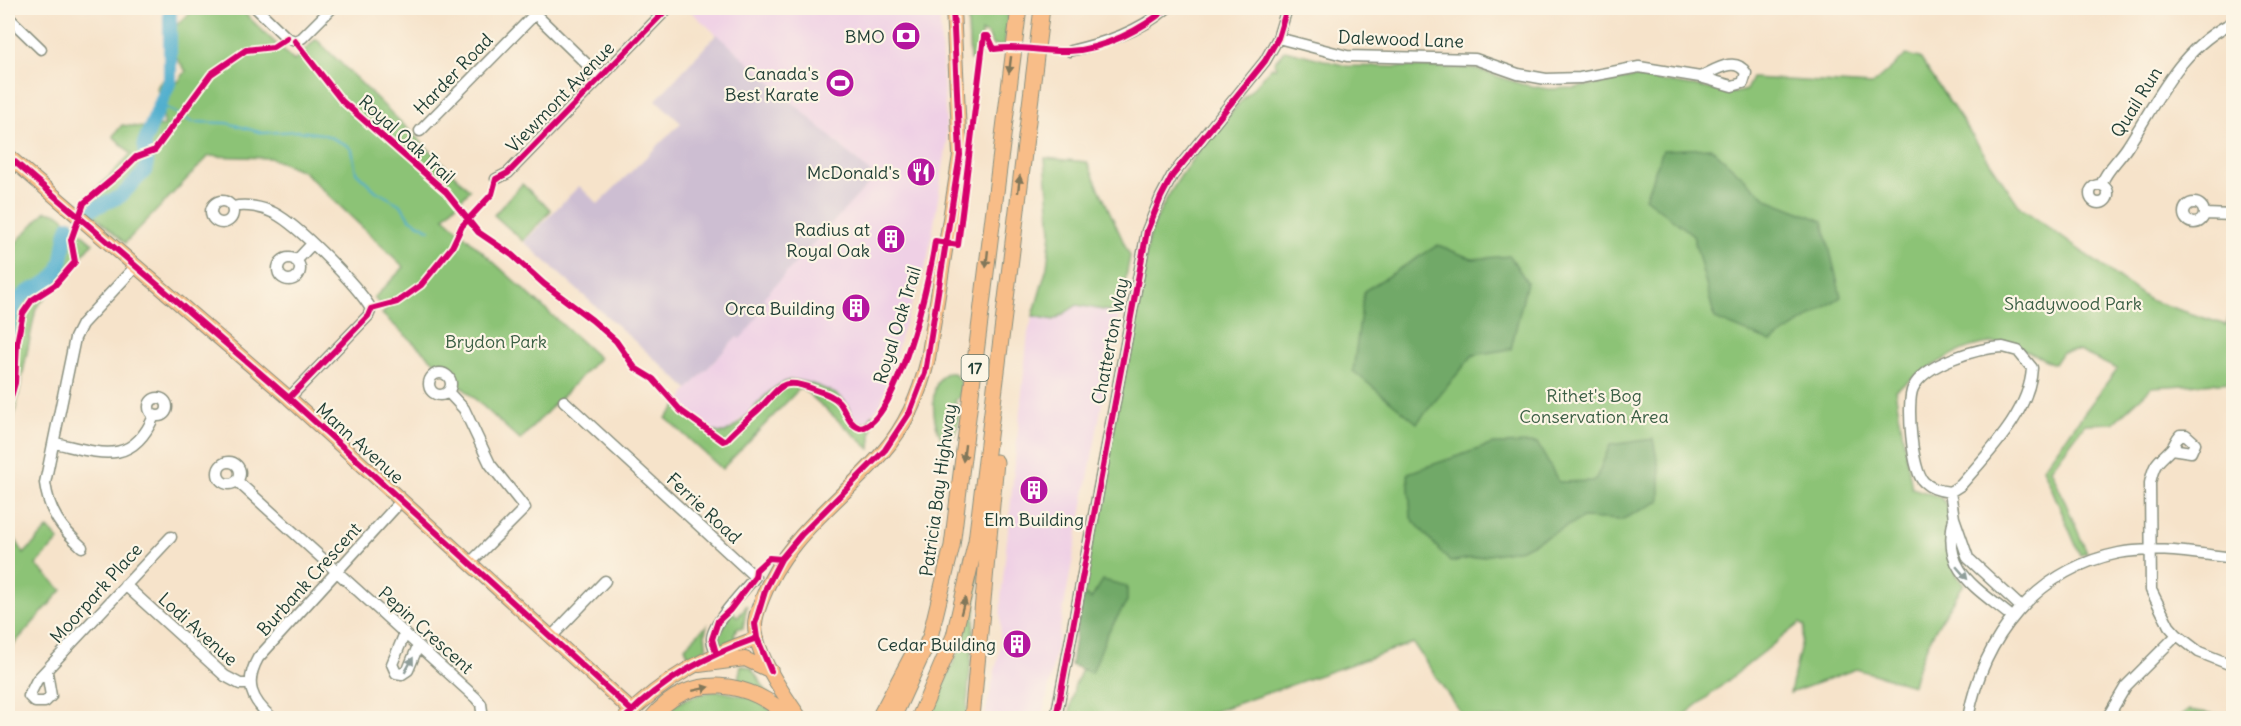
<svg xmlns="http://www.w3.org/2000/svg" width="2241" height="726" viewBox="0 0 2241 726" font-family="Delius,sans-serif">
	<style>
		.built { fill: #efd0e5 }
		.industrial { fill: #cdbed2 }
		.green { fill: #8cc376; stroke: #568055; stroke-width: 1.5 }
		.forest { fill: #71a967; stroke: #48734e; stroke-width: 1.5 }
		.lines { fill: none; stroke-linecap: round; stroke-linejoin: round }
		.stream { stroke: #4faece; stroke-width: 2 }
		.river { stroke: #4faece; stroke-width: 14 }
		.minor-casing { stroke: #8a907f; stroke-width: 13 }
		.major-casing { stroke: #8a907f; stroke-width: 16 }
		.highway-casing { stroke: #8a907f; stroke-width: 17 }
		.minor { stroke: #fff; stroke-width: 10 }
		.major { stroke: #f8bd88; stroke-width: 14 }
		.highway { stroke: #f8bd88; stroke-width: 15 }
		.cycleway-casing { stroke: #fcf5e5; stroke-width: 10 }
		.cycleway { stroke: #d6006c; stroke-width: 6 }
		.oneway { fill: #81775a }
		.oneway2 { fill: #8f9e9a }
		.labels { text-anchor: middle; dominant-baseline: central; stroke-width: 4.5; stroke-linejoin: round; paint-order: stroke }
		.shield { fill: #fcf5e5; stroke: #617469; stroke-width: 1.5 }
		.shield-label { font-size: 16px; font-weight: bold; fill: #1f3d34 }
		.poi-label { font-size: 18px; fill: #1f3d34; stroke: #fcf5e5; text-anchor: end }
		.street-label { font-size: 18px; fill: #1f3d34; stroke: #fcf5e5 }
		.park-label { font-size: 18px; fill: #3a5e44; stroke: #fcf5e5 }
	</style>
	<rect width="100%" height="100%" fill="#fcf5e5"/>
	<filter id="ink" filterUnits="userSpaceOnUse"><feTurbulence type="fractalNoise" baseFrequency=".0167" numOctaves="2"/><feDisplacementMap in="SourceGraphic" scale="12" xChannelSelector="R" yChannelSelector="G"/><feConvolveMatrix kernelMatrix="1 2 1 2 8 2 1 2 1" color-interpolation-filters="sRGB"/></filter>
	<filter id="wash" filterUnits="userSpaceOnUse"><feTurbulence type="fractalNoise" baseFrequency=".008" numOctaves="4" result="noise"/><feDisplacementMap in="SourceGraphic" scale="24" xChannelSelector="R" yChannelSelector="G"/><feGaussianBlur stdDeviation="1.35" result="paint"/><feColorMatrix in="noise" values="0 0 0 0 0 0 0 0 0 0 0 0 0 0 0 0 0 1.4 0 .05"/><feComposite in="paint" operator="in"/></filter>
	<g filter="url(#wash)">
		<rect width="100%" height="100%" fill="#f6e3ca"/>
		<path class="built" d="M687 8H939L947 143 933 230 928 258 903 329 881 403 864 424 855 422 847 405 833 392 805 381 761 403 725 433H715L702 425 679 404 688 389 737 337 739 338 762 298 875 177Z
			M1077 305 1119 313 1043 718H984L1000 650 1001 599 1028 333 1033 316 1054 320Z"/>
		<path class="industrial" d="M717 34 875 177 763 298 767 302 749 329 740 339 737 337 688 389 524 242 579 186 598 204 681 123 656 100Z"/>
		<path class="green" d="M192 8H239L294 61 316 39 470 190 444 217 599 358 520 440 382 314 386 310 374 298 404 267 303 171 270 158 209 156 125 243 82 204 131 154 113 136 122 125 147 128 165 126 157 87 162 80 178 82 186 71 173 53 169 32 190 13Z
			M967 8H1009L1004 47 992 45 988 34 981 32 979 58 970 60Z
			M1285 50 1347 66 1473 68 1521 84 1548 89 1575 88 1636 77 1735 93 1746 90 1752 78 1872 85 1906 55 1920 58 2020 207 2149 300 2226 325 2233 306V382L2152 387 2113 423 2085 424 2051 469 2087 553 2080 555 2043 468 2117 369 2079 351 2062 352 2054 364C2041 358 2028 351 2015 346 1972 332 1930 369 1895 390L1912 488 1940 497 1946 503C1955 532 1940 559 1964 584 1944 614 1921 648 1913 685L1856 669 1790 693 1805 627 1800 623 1681 718H1464L1413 643 1195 718H1069L1074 688 1095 639 1081 597 1150 234C1176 167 1225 120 1272 67L1276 69 1277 66 1274 63Z
			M1045 158 1087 162 1130 256 1119 313 1077 305 1054 320 1033 316 1047 267 1051 232Z
			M522 184 551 210 523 241 494 215Z
			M46 211 59 214 93 243 36 308 8 447V251Z
			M946 373H954L961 382 960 396 955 401C961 410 959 425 955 434L941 438C933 421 927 385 946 373Z
			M791 380C804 380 837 391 845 402 850 409 851 418 857 424L867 423 873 414 870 449 801 387 722 469 666 418 679 404C691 417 706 434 725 433 751 420 763 387 791 380Z
			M8 527 24 554 48 528 59 540 36 565 62 590 8 651Z
			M978 573 966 718H929L957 654Z
			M747 605 743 628H737L734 634 736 639 721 646 714 640 718 626 732 611 738 617Z
			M707 625 705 634 707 651 697 657 688 655 685 647Z
			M741 665 751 668 770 696 738 680Z
			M719 691 753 698 782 718H659C675 702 696 693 719 691Z
			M2189 710 2233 717V718H2177Z"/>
		<path class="forest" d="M1711 148 1767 199 1823 221 1841 297 1771 342 1715 319 1693 235 1645 198 1663 150Z
			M1438 245 1472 259 1510 256 1527 282 1511 349 1473 355 1417 423 1353 371 1364 291Z
			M1653 439 1660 474V501L1621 520 1583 518 1522 549 1450 562 1411 518 1408 473 1493 444 1537 443 1559 482 1595 481 1610 445Z
			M1103 580 1127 586V601L1107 634 1092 673 1071 665 1081 597 1087 596 1091 599Z"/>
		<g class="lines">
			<path class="stream" d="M160 104 192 122 227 123 263 133 298 131 323 134 347 145 352 150 356 172 376 191 401 205 409 218 430 230"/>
			<path class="river" d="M85 212 121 196 145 171 147 162 144 143 170 81V8
				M8 343C8 323 11 299 31 290 40 286 49 283 55 275 66 261 62 242 69 226"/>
		</g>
	</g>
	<g filter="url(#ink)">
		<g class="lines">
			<g class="minor-casing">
				<path id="minor" d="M256 8 287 38 295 41 302 38 332 8
					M529 8 600 77
					M8 17 41 49
					M1278 38 1347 56 1475 59 1518 74 1546 79 1580 78 1639 67 1700 77 1732 86 1743 83 1746 73C1735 55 1714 71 1700 77
					M1070 51C1105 43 1139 32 1167 8
					M420 131 535 14
					M496 179 508 173 668 8
					M2102 183C2107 169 2120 159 2128 146 2158 100 2180 47 2234 22
					M2090 194a9 9 0 1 1 18 0a9 9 0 1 1-18 0Z
					M211 212a11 11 0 1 1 22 0a11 11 0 1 1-22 0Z
					M2184 213a10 10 0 1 1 20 0a10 10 0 1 1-20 0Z
					M233 207C246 204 262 207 274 213 298 225 358 286 371 309L368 316 289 398
					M2204 214 2234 215
					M278 269a11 11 0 1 1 22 0a11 11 0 1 1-22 0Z
					M296 261 312 244
					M2003 347 2018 351 2032 368C2030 412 1988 453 1961 485L1950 492C1941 491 1931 489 1924 482 1912 472 1906 402 1913 388 1925 363 1978 348 2003 347Z
					M429 384a11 11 0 1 1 22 0a11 11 0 1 1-22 0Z
					M448 392 464 409 490 464 525 508 470 563
					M149 407a9 9 0 1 1 18 0a9 9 0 1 1-18 0Z
					M564 401 755 577C744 591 712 623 712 639 712 643 715 649 716 653
					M55 443C100 453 132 467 154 416
					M2171 449 2191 452 2195 443 2186 435H2180C2176 439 2175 445 2171 449 2158 463 2155 460 2150 483L2151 590 2169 626 2177 635 2199 652 2234 666
					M218 473a11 11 0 1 1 22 0a11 11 0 1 1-22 0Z
					M237 481 476 698 481 704 483 718
					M1950 492 1954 518 1968 558 2021 607
					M1954 518C1941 571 1976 587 2012 617
					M82 547C61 528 49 512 45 483L75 338 82 324 136 266
					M125 585 225 676 240 684H249
					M405 633 392 664 396 673 402 674 408 670 418 646
					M552 636 605 581
					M47 672 51 696 45 702H35L29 696 37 680 171 537
					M272 718C251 700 244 683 258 658L401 501
					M1056 718 1147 231 1161 197 1172 176 1265 61 1278 38 1287 8
					M1968 718C1983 638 2035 570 2119 553 2155 546 2197 554 2234 558
					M2107 718 2126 686 2177 635"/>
			</g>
			<g class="major-casing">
				<path id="major" d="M8 156 289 398 632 711
					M699 665 745 659 771 671
					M625 718C663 679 706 656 757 638
					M800 718C784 695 755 654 755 625 755 616 759 607 762 599 785 537 841 501 883 452 906 426 920 393 928 359L960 155 953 8"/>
			</g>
			<g class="highway-casing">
				<path id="highway" d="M652 718C690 670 751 681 790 718
					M879 718 913 654
					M893 718 930 637 952 546 1019 8
					M919 718 954 636 976 541 1042 8
					M972 718 996 462"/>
			</g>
			<use href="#minor" class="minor"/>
			<use href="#major" class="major"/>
			<use href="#highway" class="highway"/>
			<g class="cycleway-casing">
				<path id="cycleway" d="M295 41 342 101 446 192 478 232 512 255 544 284 592 320 616 341 635 368 653 379 681 411 723 441 726 440C737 428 748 419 760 408 780 388 781 376 813 389 821 392 831 394 838 401 847 410 846 423 860 428 897 424 931 275 935 241L958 245 984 36H988L994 49C1019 45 1044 52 1069 51 1102 50 1143 29 1167 8
					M8 156 289 398 632 711
					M289 398 368 316 371 309 397 302 421 285 452 247 462 226 492 194 496 179 508 173 668 8
					M8 407 15 383 17 343 23 313 32 300 55 285 75 262 71 240 84 203 121 172 136 157 155 150 211 74 246 50 273 47 287 38
					M716 653 712 639 718 621 730 610 755 577 756 570 769 558 781 559
					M771 671 757 638 755 624 766 588 781 559 801 535 885 450 910 412 925 373 960 155 953 8
					M625 718C663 679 706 656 757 638
					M1056 718 1147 231 1161 197 1172 176 1265 61 1278 38 1287 8"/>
			</g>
			<use href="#cycleway" class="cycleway"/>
		</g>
		<defs><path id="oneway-solid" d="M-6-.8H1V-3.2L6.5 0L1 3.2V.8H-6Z" transform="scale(1.5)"/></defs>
		<g class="oneway">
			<use href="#oneway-solid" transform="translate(1010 65) rotate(97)"/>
			<use href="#oneway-solid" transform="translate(1019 184) rotate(-83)"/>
			<use href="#oneway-solid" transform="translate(987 259) rotate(96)"/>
			<use href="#oneway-solid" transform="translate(964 453) rotate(97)"/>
			<use href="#oneway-solid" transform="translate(963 606) rotate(-75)"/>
			<use href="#oneway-solid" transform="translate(701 689) rotate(-12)"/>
		</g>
		<g class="oneway2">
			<use href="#oneway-solid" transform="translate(1962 573) rotate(49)"/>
			<use href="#oneway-solid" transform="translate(409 665) rotate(-61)"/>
		</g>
	</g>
	<defs>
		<g id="bank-disc" transform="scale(1.5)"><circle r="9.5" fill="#b5179e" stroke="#fcf5e5"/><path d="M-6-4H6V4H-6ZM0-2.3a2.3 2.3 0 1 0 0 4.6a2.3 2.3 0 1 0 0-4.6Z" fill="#fff"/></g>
		<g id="stadium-disc" transform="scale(1.5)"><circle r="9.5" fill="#b5179e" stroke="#fcf5e5"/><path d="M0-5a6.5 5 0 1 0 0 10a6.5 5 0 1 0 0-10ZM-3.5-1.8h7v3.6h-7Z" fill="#fff"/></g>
		<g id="restaurant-disc" transform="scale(1.5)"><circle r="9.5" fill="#b5179e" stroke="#fcf5e5"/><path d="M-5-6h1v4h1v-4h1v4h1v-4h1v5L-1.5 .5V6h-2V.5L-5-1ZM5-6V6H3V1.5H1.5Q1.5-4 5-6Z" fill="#fff"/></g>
		<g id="building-disc" transform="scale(1.5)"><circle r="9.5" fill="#b5179e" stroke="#fcf5e5"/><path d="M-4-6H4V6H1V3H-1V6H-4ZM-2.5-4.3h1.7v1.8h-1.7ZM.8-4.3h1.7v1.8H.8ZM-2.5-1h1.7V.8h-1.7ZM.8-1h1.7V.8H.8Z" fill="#fff"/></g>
	</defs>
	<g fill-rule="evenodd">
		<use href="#bank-disc" x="906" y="36"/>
		<use href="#stadium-disc" x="840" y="83"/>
		<use href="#restaurant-disc" x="921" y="172"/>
		<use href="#building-disc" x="891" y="239"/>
		<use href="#building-disc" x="856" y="308"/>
		<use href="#building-disc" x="1034" y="490"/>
		<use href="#building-disc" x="1017" y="644"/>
	</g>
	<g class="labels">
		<rect class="shield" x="961.5" y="355" width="27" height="26" rx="4.5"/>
		<g class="shield-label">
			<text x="975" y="368">17</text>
		</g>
		<g class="poi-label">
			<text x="885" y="36">BMO</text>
			<text x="819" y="73">Canada's<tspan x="819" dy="21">Best Karate</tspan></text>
			<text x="900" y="172">McDonald's</text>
			<text x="870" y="229">Radius at<tspan x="870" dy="21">Royal Oak</tspan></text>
			<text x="835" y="308">Orca Building</text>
			<text x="1034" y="519" text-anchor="middle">Elm Building</text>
			<text x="996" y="644">Cedar Building</text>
		</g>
		<g class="street-label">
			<text transform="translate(1401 39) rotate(2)">Dalewood Lane</text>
			<text transform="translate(453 74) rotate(-46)">Harder Road</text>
			<text transform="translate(560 97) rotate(-46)">Viewmont Avenue</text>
			<text transform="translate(2136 102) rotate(-58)">Quail Run</text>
			<text transform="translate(407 139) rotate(42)">Royal Oak Trail</text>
			<text transform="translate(897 325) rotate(-73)">Royal Oak Trail</text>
			<text transform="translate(1110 341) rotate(-79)">Chatterton Way</text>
			<text transform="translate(360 443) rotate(42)">Mann Avenue</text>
			<text transform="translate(938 490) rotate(-82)">Patricia Bay Highway</text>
			<text transform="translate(704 508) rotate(43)">Ferrie Road</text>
			<text transform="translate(309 579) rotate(-48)">Burbank Crescent</text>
			<text transform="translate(96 593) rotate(-48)">Moorpark Place</text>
			<text transform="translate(198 629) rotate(42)">Lodi Avenue</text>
			<text transform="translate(426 630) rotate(42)">Pepin Crescent</text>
		</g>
		<g class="park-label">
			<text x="2073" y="303">Shadywood Park</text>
			<text x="496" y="341">Brydon Park</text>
			<text x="1594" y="395">Rithet's Bog<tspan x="1594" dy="21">Conservation Area</tspan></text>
		</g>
	</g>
	<rect width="2241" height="726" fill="none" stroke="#fcf5e5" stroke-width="30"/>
</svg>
